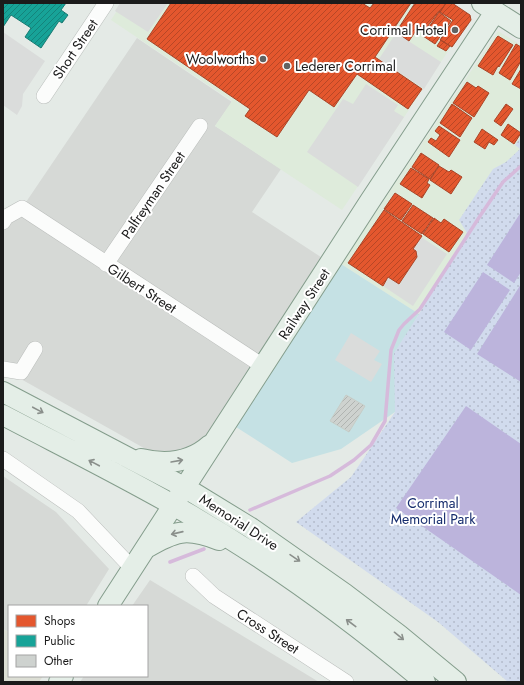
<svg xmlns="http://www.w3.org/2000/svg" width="524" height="685" viewBox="0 0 524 685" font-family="Jost,sans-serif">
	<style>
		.residential { fill: #d6d9d6 }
		.commercial { fill: #deebdb }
		.industrial { fill: #dcded4 }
		.grass { fill: #c5e1e4 }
		.park { fill: url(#park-dots) }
		.pitch { fill: #bcb4dc }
		.parking { fill: #dadcdb }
		.shops { fill: url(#shops-hatch); stroke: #a84528 }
		.public { fill: url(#public-hatch); stroke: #187a72 }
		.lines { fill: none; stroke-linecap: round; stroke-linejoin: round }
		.stream { stroke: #d6badb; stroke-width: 3.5 }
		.building { fill: url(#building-hatch); stroke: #c6cdc7 }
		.minor-casing { stroke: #babdbb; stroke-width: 16 }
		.major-casing { stroke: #849d8c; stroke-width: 22 }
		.minor { stroke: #fbfcfb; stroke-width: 15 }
		.major { stroke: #e4eee7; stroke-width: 20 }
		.oneway { stroke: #8a8f8b }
		.poi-dot { fill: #616362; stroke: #fff; stroke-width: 1.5 }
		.labels { text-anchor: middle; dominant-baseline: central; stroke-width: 4; stroke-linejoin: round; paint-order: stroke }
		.poi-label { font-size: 14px; fill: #1b1b1b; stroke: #fff; text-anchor: end }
		.street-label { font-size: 14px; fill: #1b1b1b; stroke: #fff }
		.park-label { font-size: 14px; fill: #152c6d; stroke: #fff }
	</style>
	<defs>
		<pattern id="park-dots" width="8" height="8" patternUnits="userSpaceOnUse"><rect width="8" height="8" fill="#d1dbed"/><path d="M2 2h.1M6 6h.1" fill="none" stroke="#b3bbcb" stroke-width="1.8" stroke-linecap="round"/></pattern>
		<pattern id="shops-hatch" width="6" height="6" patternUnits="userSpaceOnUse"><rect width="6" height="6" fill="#e4572e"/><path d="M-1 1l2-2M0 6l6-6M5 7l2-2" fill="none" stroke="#b84726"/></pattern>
		<pattern id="public-hatch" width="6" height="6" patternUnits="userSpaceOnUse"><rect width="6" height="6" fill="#17a398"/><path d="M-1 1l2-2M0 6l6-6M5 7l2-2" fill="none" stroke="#14847b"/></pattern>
		<pattern id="building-hatch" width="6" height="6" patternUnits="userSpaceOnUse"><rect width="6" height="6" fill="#ced2cf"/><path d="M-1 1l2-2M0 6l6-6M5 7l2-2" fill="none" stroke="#b0b4b1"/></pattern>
	</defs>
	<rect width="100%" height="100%" fill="#e4eae6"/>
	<path class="residential" d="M137 38 232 102 215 126 281 169 252 212 330 263 197 455 151 452 3 369V222L22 208Z
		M3 476 56 512 109 569 86 606H9V632L3 629Z
		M150 580 319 682H80L84 676H147V606H132Z"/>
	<path class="commercial" d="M122 3H451L471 17 342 210 215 126 232 101 111 20Z
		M498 31 521 45V137L515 145 521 149 506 162 493 170 460 219 467 233 419 314 341 264Z"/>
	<path class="industrial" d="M3 629 9 632V676H43L39 682H3Z"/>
	<path class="grass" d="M341 264 419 314 395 353V412L341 449 292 463 236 427Z"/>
	<path class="park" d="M521 137V682H508L438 622 296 522 351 477 395 412 394 353 419 314 467 233 459 220 493 169 506 162 520 149 515 145Z"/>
	<path class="pitch" d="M521 212V272L514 283 487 265Z
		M483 272 510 290 471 350 444 332Z
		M521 284V382L477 354Z
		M466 406 521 444V595L396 508Z"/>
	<path class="parking" d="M120 3H168L148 32 115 11Z
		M3 32 45 61 23 94 22 106 17 115 3 105Z
		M396 33 441 62 424 89 379 59Z
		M366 84 398 105 394 111 404 117 358 187 307 152 343 99 353 104Z
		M421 237 447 254 413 306 383 286 388 277 400 284 417 257 413 249Z
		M351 333 380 351 374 360 382 364 371 382 335 360Z"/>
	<path class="shops" d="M171 3H362L370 8 374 3H411L375 57 422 89 408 109 357 74 334 107 309 90 277 137 245 116 250 109 147 39Z
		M415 3H446L440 12 439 11 425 30 419 26 409 41 396 32Z
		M446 3H452L470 15 471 20 452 47 440 40 453 20 440 12Z
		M439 12 451 21 435 44 423 36Z
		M498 36 513 45 499 67 498 66 493 75 478 66 497 37Z
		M441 40 450 46 446 51 437 46Z
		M516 44 521 47V61L510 80 499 73Z
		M521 69V89L512 84Z
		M467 82 476 88 478 86 489 93 474 117 453 103Z
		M452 104 472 118 460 137 440 123Z
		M506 104 513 109 501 126 494 121Z
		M508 124 521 133 514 144 501 135Z
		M439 126 460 140 449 157 428 142 431 138 436 141 440 135 435 131Z
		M482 129 498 140 494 145 489 142 485 149 474 142Z
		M421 153 439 165 430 179 412 167Z
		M439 166 449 172 451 170 462 177 451 194 430 180Z
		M411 168 429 179 427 183 430 185 422 198 400 184Z
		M395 193 412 204 401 220 384 209Z
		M413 205 433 218 422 234 402 221Z
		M384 210 422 236 413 249 416 251 417 257 399 284 388 277 383 286 348 263Z
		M434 218 441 223 444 219 463 232 449 252 423 234Z"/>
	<path class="public" d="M3 3H66L61 10 68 15 62 23 59 21 41 48 25 37 31 28 11 15 3 27Z"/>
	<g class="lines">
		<path class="stream" d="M250 510 330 476 354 460 371 445 385 421 391 350 399 330 404 324 420 309 480 216 503 182 521 166
			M170 562 204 549"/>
	</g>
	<path class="building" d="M346 395 365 406 349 432 330 421Z"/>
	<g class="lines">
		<g class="minor-casing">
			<path id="minor" d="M44 96 106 3
				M3 222 6 217 22 208 263 366
				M106 264 200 126
				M3 369 21 372 35 349
				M3 459 78 511 132 568
				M193 576 214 596 346 682"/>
		</g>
		<g class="major-casing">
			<path id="major" d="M482 3 521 28
				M3 392 184 487 251 528 345 594 399 635 456 682
				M3 415C64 447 127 478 187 513 271 561 351 620 425 682
				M141 459C166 465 190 463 210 445
				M146 548C175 531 186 527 219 540
				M108 606 370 201 495 12
				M59 682 63 676"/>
		</g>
		<use href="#minor" class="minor"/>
		<use href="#major" class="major"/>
	</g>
	<defs><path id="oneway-shaft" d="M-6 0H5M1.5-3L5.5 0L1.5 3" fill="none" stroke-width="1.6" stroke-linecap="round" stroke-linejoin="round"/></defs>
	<g class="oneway">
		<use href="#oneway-shaft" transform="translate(38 410) rotate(28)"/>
		<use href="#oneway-shaft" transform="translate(177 461) rotate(-10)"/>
		<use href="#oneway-shaft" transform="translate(94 463) rotate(-152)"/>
		<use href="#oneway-shaft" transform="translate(177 533) rotate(167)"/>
		<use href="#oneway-shaft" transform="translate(295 558) rotate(34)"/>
		<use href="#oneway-shaft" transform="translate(351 623) rotate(-143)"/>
		<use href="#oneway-shaft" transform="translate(399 636) rotate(39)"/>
	</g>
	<g class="poi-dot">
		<circle cx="455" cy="30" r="4"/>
		<circle cx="263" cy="59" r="4"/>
		<circle cx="287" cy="66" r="4"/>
	</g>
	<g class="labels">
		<g class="poi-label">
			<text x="447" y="30">Corrimal Hotel</text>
			<text x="255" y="59">Woolworths</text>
			<text x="295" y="66" text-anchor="start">Lederer Corrimal</text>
		</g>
		<g class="street-label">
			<text transform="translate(75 49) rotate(-56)">Short Street</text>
			<text transform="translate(153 195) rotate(-56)">Palfreyman Street</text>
			<text transform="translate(142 288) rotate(33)">Gilbert Street</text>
			<text transform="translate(304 304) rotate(-57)">Railway Street</text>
			<text transform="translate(239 522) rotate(33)">Memorial Drive</text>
			<text transform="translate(268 631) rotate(33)">Cross Street</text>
		</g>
		<g class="park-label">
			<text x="433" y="503">Corrimal<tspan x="433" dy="16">Memorial Park</tspan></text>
		</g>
	</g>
	<rect width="524" height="685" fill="none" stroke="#1b1b1b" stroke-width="8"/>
	<rect x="8" y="605" width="140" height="72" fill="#ffffff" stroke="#a4a4a4"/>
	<rect x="16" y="615" width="20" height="12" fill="#e4572e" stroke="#a4a4a4"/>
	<text x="44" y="625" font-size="12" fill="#1b1b1b">Shops</text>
	<rect x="16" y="635" width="20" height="12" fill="#17a398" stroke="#a4a4a4"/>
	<text x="44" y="645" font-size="12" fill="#1b1b1b">Public</text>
	<rect x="16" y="655" width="20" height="12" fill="#ced2cf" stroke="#a4a4a4"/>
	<text x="44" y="665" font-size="12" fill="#1b1b1b">Other</text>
</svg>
